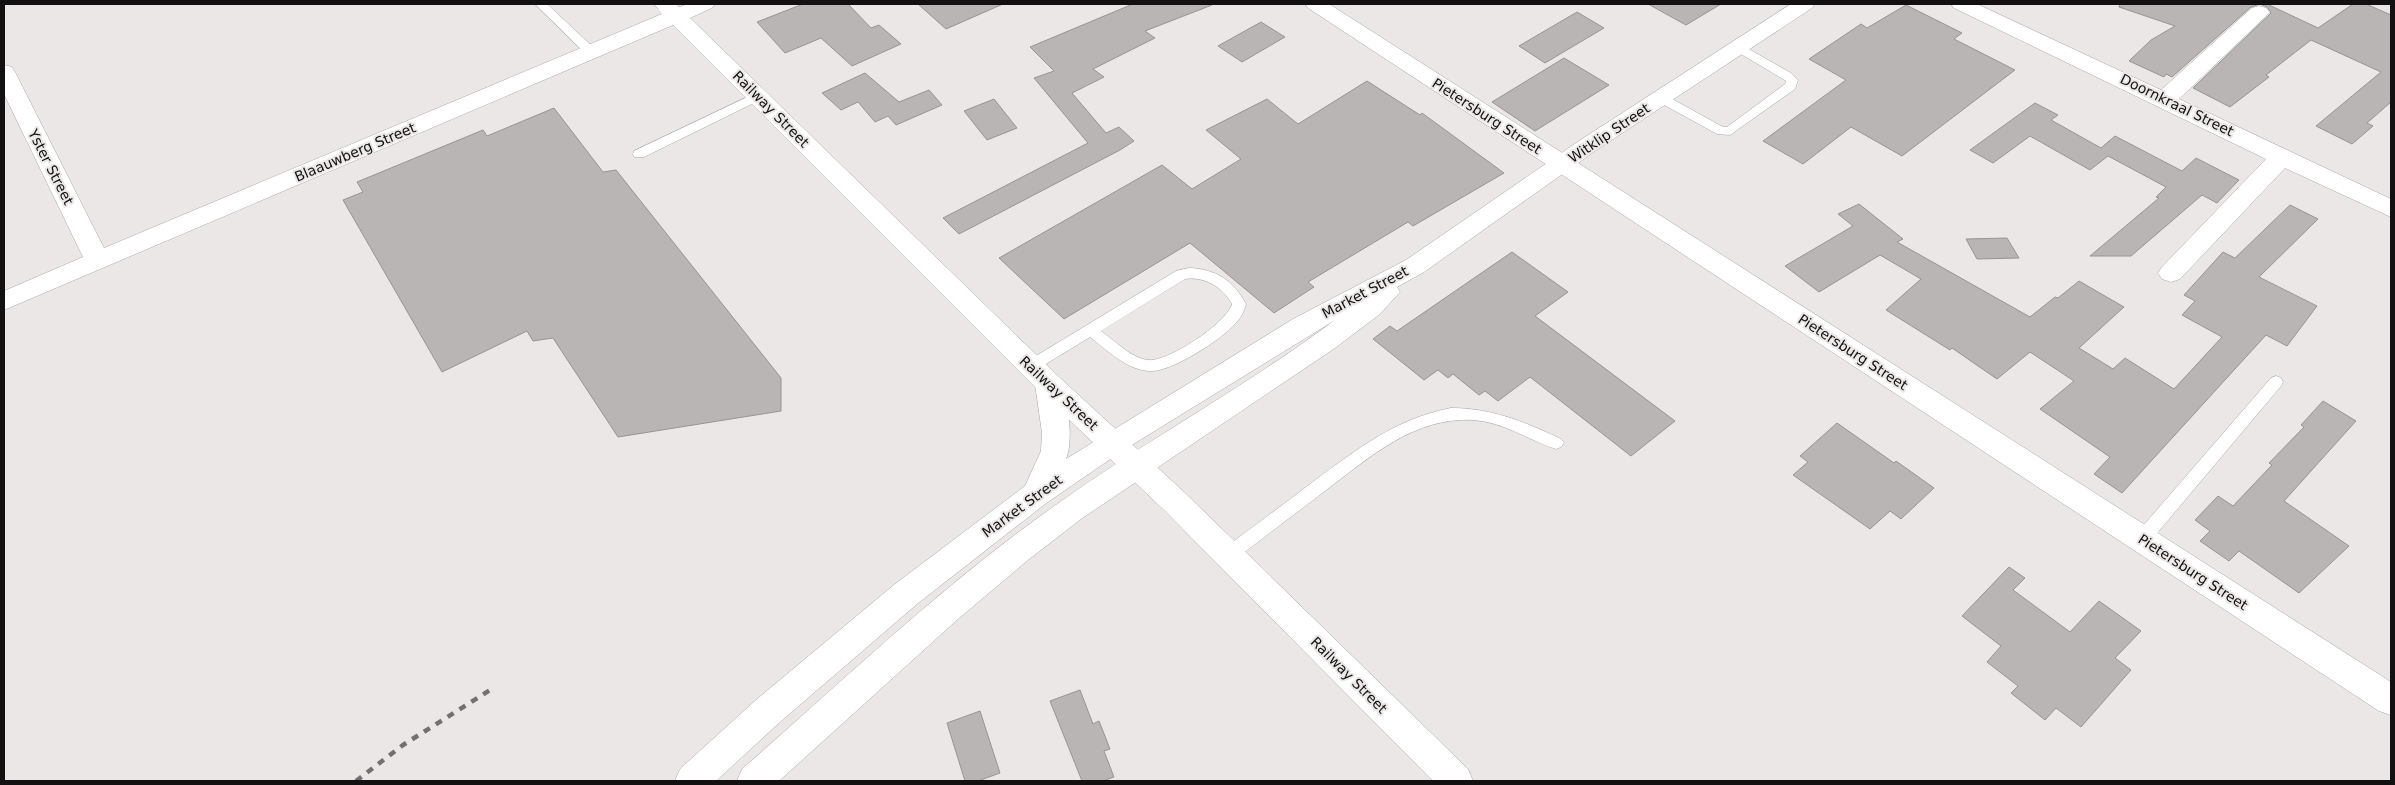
<svg xmlns="http://www.w3.org/2000/svg" width="2395" height="785" viewBox="0 0 2395 785" font-family="'DejaVu Sans',sans-serif">
	<style>
		.building { fill: #b9b5b5; stroke: #989494 }
		.lines { fill: none; stroke-linecap: round; stroke-linejoin: round }
		.lane-casing { stroke: #aca8a8; stroke-width: 1 }
		.street-casing { stroke: #aca8a8; stroke-width: 1 }
		.secondary-casing { stroke: #aca8a8; stroke-width: 1 }
		.lane { fill: #fff; fill-rule: evenodd }
		.street { fill: #fff; fill-rule: evenodd }
		.secondary { fill: #fff; fill-rule: evenodd }
		.rail { stroke: #727070; stroke-width: 4.5; stroke-dasharray: 7 7; stroke-linecap: butt }
		.labels { text-anchor: middle; dominant-baseline: central; stroke-width: 4; stroke-linejoin: round; paint-order: stroke }
		.street-label { font-size: 14px; fill: #121010; stroke: #ebe7e7 }
	</style>
	<rect width="100%" height="100%" fill="#ebe7e7"/>
	<path class="building" d="M803 4H848L871 28 879 25 901 44 852 66 821 38 785 53 757 22Z
		M918 4H1003L946 29Z
		M1133 4H1212V5L1145 31 1155 38 1093 69 1104 77 1072 93 1106 133 1119 127 1134 141 1120 150 959 234 943 218 1088 143 1034 78 1054 71 1030 47Z
		M1648 4H1721L1686 25Z
		M2120 4H2267L2318 28 2353 4H2366L2391 15V102L2367 123 2373 126 2352 144 2316 126 2381 72 2311 40 2266 75 2269 77 2230 107 2193 88 2271 13 2267 7 2260 4 2251 7 2172 77 2166 74 2164 77 2129 61 2151 40 2175 26 2119 7Z
		M1906 5 1962 33 1954 39 2015 70 1902 156 1851 127 1803 164 1763 141 1846 80 1809 59 1861 24 1867 28Z
		M1577 12 1604 28 1545 63 1519 46Z
		M1261 22 1285 37 1242 62 1218 46Z
		M1564 58 1609 85 1535 131 1492 102Z
		M865 73 899 102 929 90 942 105 896 125 888 116 875 122 858 102 841 110 822 93Z
		M1367 81 1420 115 1422 113 1504 173 1413 226 1408 222 1308 282 1314 287 1274 313 1190 243 1064 319 999 258 1162 165 1192 189 1241 159 1206 130 1267 99 1298 124Z
		M994 99 1017 128 987 140 964 111Z
		M2035 103 2058 115 2051 120 2101 148 2115 136 2182 171 2196 158 2239 180 2217 203 2202 195 2131 256H2090L2159 198 2156 197 2166 187 2108 156 2090 170 2030 136 1993 163 1970 150Z
		M554 108 603 172 616 170 781 378V411L618 437 553 338 533 341 527 331 442 372 343 200 363 192 357 182 483 130 487 136Z
		M1859 204 1903 239 1897 242 2030 317 2055 297 2058 298 2079 281 2124 307 2079 348 2113 369 2125 358 2174 389 2222 337 2182 315 2195 301 2184 295 2223 252 2235 258 2290 205 2318 219 2259 277 2317 306 2287 346 2266 335 2122 493 2094 474 2110 457 2040 409 2074 381 2030 352 1997 379 1952 348 1950 350 1886 310 1921 279 1880 255 1819 292 1785 266 1853 226 1838 214Z
		M2007 238 2019 258 1977 259 1966 239Z
		M1512 252 1568 292 1535 316 1675 421 1631 456 1530 377 1498 401 1485 391 1479 395 1453 374 1448 378 1438 370 1424 380 1373 339 1390 326 1397 331Z
		M2323 401 2356 421 2284 501 2349 546 2299 593 2239 551 2229 561 2200 541 2210 531 2195 520 2218 496 2233 506 2272 465 2269 463 2304 427 2301 425Z
		M1837 423 1894 463 1896 461 1934 488 1901 519 1890 511 1870 529 1793 475 1808 462 1800 456Z
		M2009 567 2025 578 2013 590 2070 632 2099 601 2141 631 2115 658 2131 670 2081 727 2056 708 2045 720 2011 693 2018 686 1987 662 2001 646 1962 616Z
		M1080 690 1093 724 1099 721 1110 749 1104 751 1114 777 1103 781H1082L1050 701Z
		M980 711 1000 773 978 781H965L947 723Z"/>
	<g class="lines">
		<g class="lane-casing">
			<path id="lane" d="M535 4H547L595 49 597 52 595 55H587Z
				M1738 43 1791 73 1798 80 1795 89 1730 135 1717 134 1657 101 1655 98 1657 95H1665L1723 127H1727L1785 84 1786 81 1783 79 1734 50 1732 47 1734 44Z
				M758 92 764 96 762 99 644 157H634L633 154 634 151Z
				M1189 268C1216 269 1234 281 1246 304 1244 312 1241 318 1235 324 1221 340 1170 373 1149 371 1127 370 1107 350 1090 337L1036 370H1026L1024 366 1026 362 1176 271ZM1185 279C1204 276 1223 287 1232 304 1227 323 1167 363 1147 360 1130 357 1114 340 1101 331Z
				M2276 376 2281 378 2283 382 2281 386 2148 544 2142 546 2136 544 2134 539 2136 534 2271 378Z
				M1451 408C1492 408 1525 422 1561 439L1564 443 1561 447 1556 449C1528 440 1504 422 1473 420 1414 417 1370 457 1325 491 1295 514 1264 537 1234 560L1228 562 1222 560 1220 555 1222 550C1253 527 1284 504 1314 481 1359 448 1395 419 1451 408Z"/>
		</g>
		<g class="street-casing">
			<path id="street" d="M654 4H676L679 7 688 4H715L712 8 690 18 1059 377 1184 492 1468 769 1473 781H1433L1164 510 1039 391 673 25 4 310V291L83 257 4 94V65L12 67 15 72 104 248 662 14Z
				M1305 4H1329L2391 682V715L2379 711 1308 8Z
				M1951 4H1977L2161 90 2252 8 2259 6 2266 8 2270 12 2266 16 2179 99 2391 199V217L2285 168 2180 279 2171 282 2162 279 2158 273 2162 267 2266 159 1954 8Z"/>
		</g>
		<g class="secondary-casing">
			<path id="secondary" d="M1791 4H1815L1812 8 1595 151 1424 272 1397 287 1400 292 1380 314 1335 348 1081 519 1028 560 958 619 779 781H737L742 769C846 678 947 581 1060 502 1150 438 1247 386 1335 320L1122 451 1045 504 917 604 780 722 716 781H675L680 769 756 700 895 584 1025 486 1041 451 1042 433 1035 384 1039 377 1049 373 1059 377C1068 395 1074 440 1066 459L1293 319 1406 260 1579 141Z"/>
		</g>
		<use href="#lane" class="lane"/>
		<use href="#street" class="street"/>
		<use href="#secondary" class="secondary"/>
		<path class="rail" d="M356 781 403 745 495 687"/>
	</g>
	<g class="labels">
		<g class="street-label">
			<text transform="translate(2177 105) rotate(26)">Doornkraal Street</text>
			<text transform="translate(771 109) rotate(45)">Railway Street</text>
			<text transform="translate(1487 116) rotate(33)">Pietersburg Street</text>
			<text transform="translate(1609 133) rotate(-34)">Witklip Street</text>
			<text transform="translate(355 152) rotate(-23)">Blaauwberg Street</text>
			<text transform="translate(51 167) rotate(63)">Yster Street</text>
			<text transform="translate(1365 292) rotate(-28)">Market Street</text>
			<text transform="translate(1853 352) rotate(33)">Pietersburg Street</text>
			<text transform="translate(1059 393) rotate(43)">Railway Street</text>
			<text transform="translate(1022 506) rotate(-36)">Market Street</text>
			<text transform="translate(2193 572) rotate(33)">Pietersburg Street</text>
			<text transform="translate(1349 675) rotate(45)">Railway Street</text>
		</g>
	</g>
	<rect width="2395" height="785" fill="none" stroke="#121010" stroke-width="10"/>
</svg>
